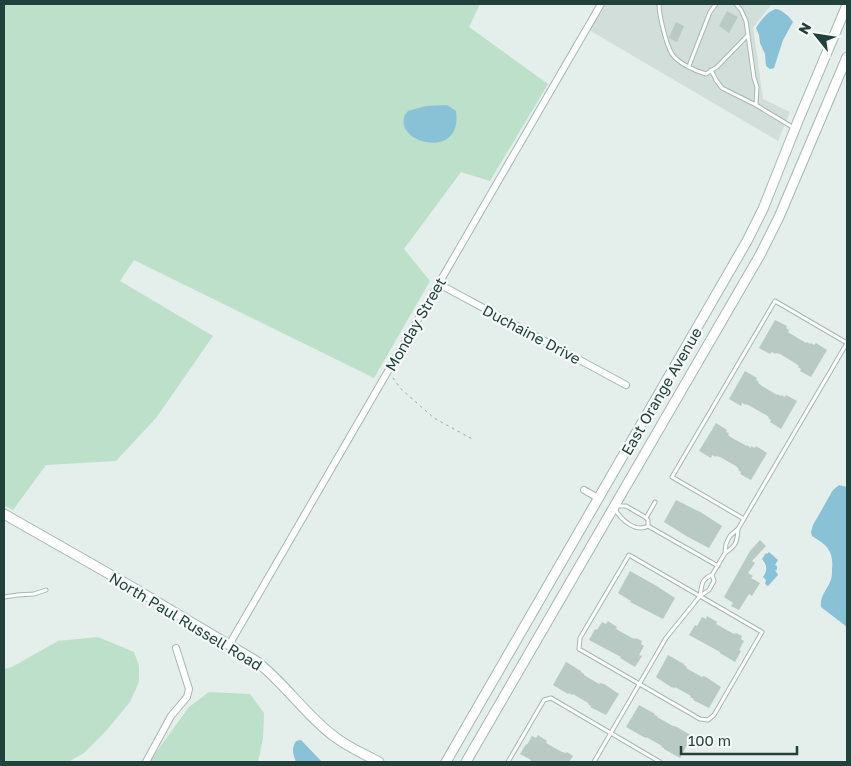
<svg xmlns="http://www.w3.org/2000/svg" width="851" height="766" viewBox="0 0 851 766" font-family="'Golos Text',sans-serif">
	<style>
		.built { fill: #d2deda }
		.green { fill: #bce0c9 }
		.water { fill: #89c2d6 }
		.building { fill: #b9c9c4 }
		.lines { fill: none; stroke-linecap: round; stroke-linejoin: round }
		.service-casing { stroke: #a6b7b3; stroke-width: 5 }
		.minor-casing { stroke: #a6b7b3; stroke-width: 8 }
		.tertiary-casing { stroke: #a6b7b3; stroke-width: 11 }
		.path { stroke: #83b3a9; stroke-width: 1; stroke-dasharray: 2.5 4; stroke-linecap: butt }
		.service { stroke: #fff; stroke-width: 3 }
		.minor { stroke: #fff; stroke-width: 6 }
		.tertiary { stroke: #fff; stroke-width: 9 }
		.labels { text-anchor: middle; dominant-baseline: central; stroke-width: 4.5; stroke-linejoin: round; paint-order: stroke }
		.street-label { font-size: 15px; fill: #22413c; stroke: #f5faf8 }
	</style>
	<rect width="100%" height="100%" fill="#e4eeeb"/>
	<path class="built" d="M604 4H772L753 27 763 99 790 112 778 141 589 30Z"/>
	<path class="green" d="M4 4H480L469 27 548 84 490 181 461 172 404 249 430 281 374 378 134 260 120 281 213 336 156 418 116 461 46 465 13 510 4 505Z
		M98 637 134 652 139 666V682L130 702 106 731 84 753 68 762H4V669L12 667 58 641Z
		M209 692 250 694 264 713 263 738 258 762H149L189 707Z"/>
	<path class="water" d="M776 9C782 10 789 16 793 22L783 40 774 68 770 69 766 66 765 54 760 43 759 35 756 28C760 21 768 11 776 9Z
		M447 105 456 111C463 160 397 144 404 118 404 115 406 114 408 111L426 106Z
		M839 485 847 487V627L821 607C820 596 826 591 830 582 832 578 832 574 832 570 834 551 827 545 812 536L811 532 813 525 833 490Z
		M769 552 778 560 775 565 777 566V570H775L778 575 768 586 765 584 766 580 763 577C768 570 767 565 762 559L766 553 767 554Z
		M301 740 322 762H296C293 754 291 749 296 741Z"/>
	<path class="building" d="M727 11 738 17 729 33 719 26Z
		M676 22 684 26 677 42 669 38V37Z
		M775 320 787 326 786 328 789 330 788 332 791 334 806 343 807 342 810 344 811 343 814 345 816 343 827 350 811 377 800 371 801 369 798 367 799 366 795 363 780 354 776 353 775 354 772 352 770 354 759 348Z
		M745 371 757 378 756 380 759 382 758 383 762 386 777 395V394L781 396V395L785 397 786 395 797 401 781 429 770 422 771 420 768 418 769 417 766 415 750 406 746 404V405L742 403 741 406 729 399Z
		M716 423 727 430 726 432 729 433 728 435 732 438 747 446V445L751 448V446L755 448 756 446 767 453 751 480 740 474 741 472 738 470 739 469 736 466 720 457 716 456V457L712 455 711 458 699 451Z
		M676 500 702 513 722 526 709 548 688 537 664 522Z
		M760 540 766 546 752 561 755 563 748 573 753 576 751 578 760 583 752 596 749 594 739 610 731 606 733 603 724 597 750 551Z
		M630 571 655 585 675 598 663 619 630 602 631 601 618 593Z
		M707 616 717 622 716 624 732 633 735 634 736 633 742 636 741 639 744 641 739 650 741 651 735 662 720 653V652L689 635 695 625 697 626 702 617 706 619Z
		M608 621 617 627 616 629 632 638 636 639V638L642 641 641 644 644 646 639 655 642 656 635 667 620 658 621 657 589 640 595 629 597 630 602 622 606 624Z
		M668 655 684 664V665L687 667 686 668 702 677 703 676 706 677 721 687 709 708 693 700 694 699 690 697 691 696 675 687V688L671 687 656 677Z
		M566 662 581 671V672L584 674V675L599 684 600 683 604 684 619 694 606 715 590 707 591 706 588 704V703L573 694 572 695 569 693 568 694 553 685Z
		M639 705 655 714 654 715 658 716 657 717 673 726H674L677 727 692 736 680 758 664 749V748L661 747 662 746 646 737V738L642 736 626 727Z
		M538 735 547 741 546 743 562 752 566 753 567 752 573 756 569 762H530L531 760 520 754 526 744 527 745 532 736 536 738Z"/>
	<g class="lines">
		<g class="service-casing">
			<path id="service" d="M659 4C659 15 666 44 672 54 678 63 695 71 706 74L717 67 747 36
				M689 66 710 12 716 4
				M711 70 716 80 722 88 756 105 757 87 754 78 746 21 741 10 736 4
				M756 105 794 128
				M617 506H626L645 517 648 520V526L718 566
				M615 509C621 520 636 533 648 526
				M646 518 655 502
				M725 553C736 546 737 542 738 530
				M629 555 762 632 714 715 708 720 700 719 579 649 580 638Z
				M700 596C702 585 701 579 712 575
				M4 597 18 595 34 594 46 590
				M508 762 544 700 551 698 660 762
				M594 762 666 638 700 596 709 590 714 581 712 575 725 553 726 544 730 536 738 529 847 343 775 301 672 477 744 519"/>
		</g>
		<g class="minor-casing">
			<path id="minor" d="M439 284 626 385
				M584 490 598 498
				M229 645 601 4
				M146 762 171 716 187 697 189 689 176 648"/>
		</g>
		<g class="tertiary-casing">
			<path id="tertiary" d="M4 514 132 587 256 661C285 683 305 715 335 737 348 747 364 754 379 762
				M446 762 747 241 763 209 798 121 847 5
				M466 762 760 255 779 217 847 57"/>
		</g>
		<path class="path" d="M393 378 401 389 434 418 474 440"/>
		<use href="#service" class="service"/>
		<use href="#minor" class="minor"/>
		<use href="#tertiary" class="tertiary"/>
	</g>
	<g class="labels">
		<g class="street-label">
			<text transform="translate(415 324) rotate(-60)">Monday Street</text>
			<text transform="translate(532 334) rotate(28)">Duchaine Drive</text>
			<text transform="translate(661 391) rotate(-60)">East Orange Avenue</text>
			<text transform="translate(186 621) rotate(31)">North Paul Russell Road</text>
		</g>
	</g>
	<rect width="851" height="766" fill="none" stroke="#22413c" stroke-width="10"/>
	<g transform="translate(816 35) rotate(300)" stroke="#f5faf8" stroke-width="4" paint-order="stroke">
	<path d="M0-4L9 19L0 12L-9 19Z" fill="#22413c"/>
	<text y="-8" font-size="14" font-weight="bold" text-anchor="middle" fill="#22413c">N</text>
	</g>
	<path d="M681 746v8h116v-8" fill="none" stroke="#22413c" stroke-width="2.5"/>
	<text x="688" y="746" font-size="15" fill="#22413c" stroke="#f5faf8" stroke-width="4" paint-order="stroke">100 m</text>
</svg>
